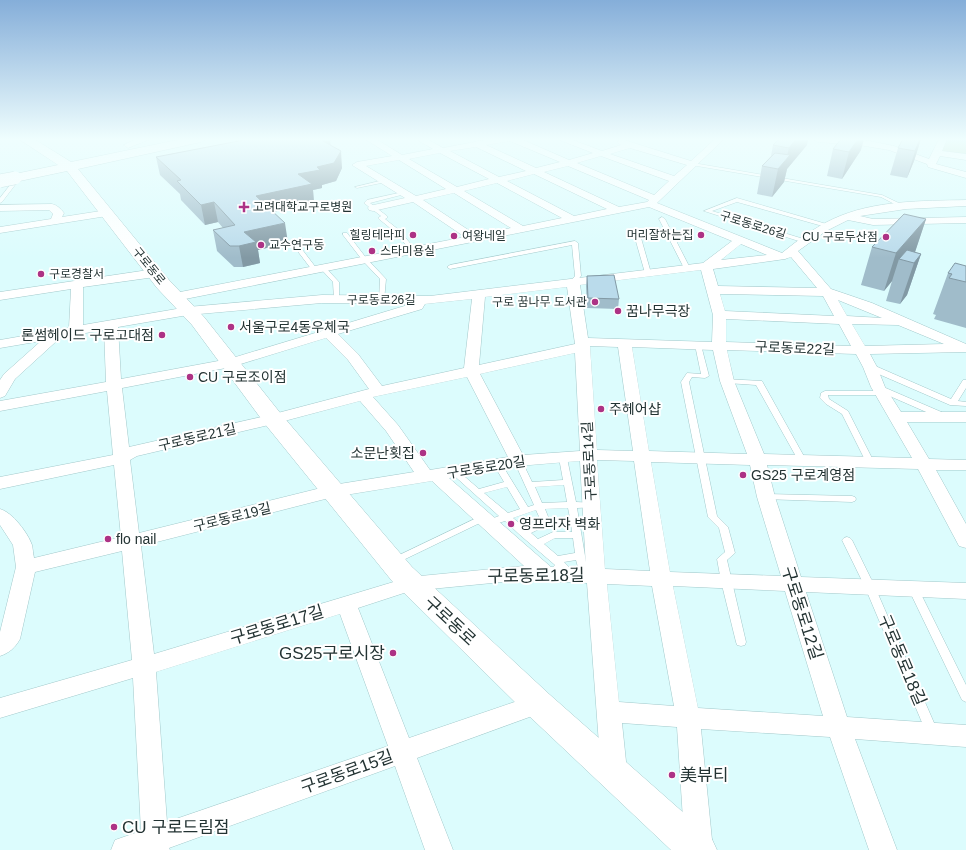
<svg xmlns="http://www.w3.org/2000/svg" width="966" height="850" viewBox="0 0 966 850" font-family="Helvetica,'Noto Sans KR',sans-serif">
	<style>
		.green { fill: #c4dec1 }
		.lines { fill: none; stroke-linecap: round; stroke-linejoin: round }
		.lane-casing { stroke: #a2c9cb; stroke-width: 1 }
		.street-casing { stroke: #a2c9cb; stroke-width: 1 }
		.secondary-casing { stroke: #a2c9cb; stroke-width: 1 }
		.lane { fill: #fff; fill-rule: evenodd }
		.street { fill: #fff; fill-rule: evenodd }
		.secondary { fill: #fff; fill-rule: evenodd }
		.secondary-bridge-casing { stroke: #a2c9cb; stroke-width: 14; stroke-linecap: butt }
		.secondary-bridge { stroke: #fff; stroke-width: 13 }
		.wall { fill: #a0bcca }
		.shaded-wall { fill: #8299a4 }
		.building { fill: #badbeb; stroke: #8299a4 }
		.poi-dot { fill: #ad3285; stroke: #fff; stroke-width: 1.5 }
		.labels { text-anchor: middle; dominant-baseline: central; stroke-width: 4; stroke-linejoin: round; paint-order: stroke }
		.far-poi-label { font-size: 12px; fill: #233333; stroke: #fff; text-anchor: start }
		.far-street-label { font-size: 12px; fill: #233333; stroke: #fff }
		.poi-label { font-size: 14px; fill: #233333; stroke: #fff; text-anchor: start }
		.street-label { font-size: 14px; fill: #233333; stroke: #fff }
		.near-street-label { font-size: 17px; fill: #233333; stroke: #fff }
		.near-poi-label { font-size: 17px; fill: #233333; stroke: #fff; text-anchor: start }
	</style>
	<rect width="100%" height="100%" fill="#dcfcfd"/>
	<path class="green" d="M947 139H966V155L945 153 942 151Z"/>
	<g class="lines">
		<g class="lane-casing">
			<path id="lane" d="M693 163 882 195 905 206 900 207 881 197 691 165V164Z
				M384 180 386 181V182L357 188 355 187Z
				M11 184 15 185 2 202 0 203V198Z
				M403 192H405V194L370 203 387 216V218L385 219 399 230 415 249V251H411L395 232 379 219 378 218 381 216 364 203 367 200Z
				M737 198 830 225 831 226 826 227 737 202 712 211 807 240V242L805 243 704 211Z
				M662 217 665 219 690 268 689 269 687 270 684 268 659 219Z
				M636 229 639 231 651 273 650 274H646L645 273 633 231Z
				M343 233H347L367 259 386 279 384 301 382 302 379 300 380 279 363 261 343 235Z
				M575 241 578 243 581 276 575 283 573 284 570 282 575 276 572 245 450 269 447 267 450 265Z
				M297 248H301L317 269 316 270H312L296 249Z
				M323 266 325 267 339 282V301L337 302 334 300 333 282 320 268Z
				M698 343 701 345 709 376 705 378 692 377 689 382 717 516 728 527 735 553 727 560 746 642 745 645 741 646 737 645 736 642 721 581 717 559 725 552 719 528 708 517 681 382 687 373 701 374 695 345Z
				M867 365H873L951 399 963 380H966V388L958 401 966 402V406L950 405 867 369 866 367Z
				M724 379 762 381 806 460 805 462H799L798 460 756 385 727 383 723 381Z
				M875 386H881L946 414 947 416 946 418H940L885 394 882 395H828L829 399 848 411 874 462 870 465 866 462 842 414 826 404 820 398 821 393 825 391H878L874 388Z
				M563 455 567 458 576 502 595 503 597 505 595 507 577 508 587 568 585 571 582 572 579 571 576 560 564 562 570 568 568 571 565 572 554 571 552 568 555 565 520 535 505 521 489 526 486 525 484 523 486 521 499 516 450 472 451 470H457L479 489 504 482 494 465 498 462 501 463 528 507 534 505 514 461 515 459H521L532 482 563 480 559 458ZM564 485 567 502 542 503 535 487ZM507 487 520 509 508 513 484 493ZM568 508 570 518 549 519 545 509ZM536 510 541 521 525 528 513 518ZM571 524 572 532H553L538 539 531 533 547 525ZM555 538H573L575 553 558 556 544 544Z
				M766 494 852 496 855 497 856 499 855 501 852 502 763 499 762 497 763 495Z
				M483 515 486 516 488 518 486 520 397 563 394 565 391 563 389 561 391 559Z
				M847 537 850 538 852 540 875 587 938 732 936 736 932 737 928 736 926 732 865 587 842 540 844 538Z
				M913 584 917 585 918 588 966 685V702L962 700 908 588 909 585Z"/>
		</g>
		<g class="street-casing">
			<path id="street" d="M136 139H150L128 148 124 145Z
				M365 139H376L402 155 433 149 416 139H427L443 148 490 139H521L569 160 593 153 557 139H570L602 151 621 145 617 142 621 139 691 161 715 139H724L657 203 782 253C798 240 814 228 833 219 874 200 922 201 966 200V206L906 209 860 216 873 219 966 217V223L873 225 848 220 826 231 798 251 831 289 872 303 966 344V352L870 354 877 367 885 387 901 412H966V422H907L929 459 966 460V470H936L966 524V548L959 546 918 469 767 465 775 497 801 577 966 583V599L806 592 847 717 966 725V747L855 739 897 850H869L830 737 701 729 713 850H685L677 727 622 723 627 771 623 779 614 783 605 779 601 771 587 583 523 580 410 591 358 608 409 738 538 694 546 697 550 704 546 711 417 758 453 850H425L395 766 169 848 170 850H111L115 840 141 831 133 678 0 718V698L132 660 122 551 35 572 20 639C15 648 9 653 0 656V632L16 567 13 545 0 525V509C12 512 28 533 32 545 33 549 33 554 34 558L121 537 114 465 0 489V477L113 455 107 391 0 411V401L106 382 104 330 61 337 15 379 5 396 0 398V380L4 374 41 341 0 348V340L69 328 71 289 0 300V292L155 269 159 270 161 273 159 276 155 277 83 287V325L188 307 322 295 430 296 703 263 732 241 649 207 175 301 171 300 169 297 171 294 175 293 465 237 413 202 373 211 369 210 368 208 369 206 405 198 352 165 357 162 392 156ZM510 141 560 162 536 168 486 145ZM476 147 526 171 499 177 450 151ZM630 148 687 165 674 176 610 154ZM440 153 489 179 457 187 409 159ZM601 156 669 181 654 195 577 163ZM399 160 446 189 416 196 366 166ZM568 166 649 200 647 202 619 207 544 172ZM534 174 607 209 574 216 507 181ZM497 183 562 218 523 226 464 191ZM454 193 511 228 476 235 423 200ZM741 244 767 255 721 260ZM791 257 817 288 718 286 713 269 785 259ZM701 270 713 315 712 342 588 338 580 285ZM567 287 575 344 479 365 485 297ZM720 294 823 296 834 316 725 311ZM472 299 464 368 382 386 358 354 338 334 422 309 425 304ZM838 300 882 318 847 316ZM322 303 411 304 229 359 121 379 118 327 188 315ZM726 319 839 324 851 346 726 342ZM852 324 898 325 944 344 865 346ZM326 338 348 360 369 389 270 415 129 447 122 388 231 367ZM590 346 618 347 633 451 597 450ZM632 347 713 350 720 381 747 454 649 451ZM727 350 856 354 863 367 871 387 912 458 764 454 734 381ZM575 353 580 451 523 455 480 374ZM467 377 508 457 430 470 398 425 373 397ZM360 401 386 431 414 472 333 485 139 533 130 460 137 456 273 424ZM597 460 634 461 650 571 605 569ZM580 461 586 568 551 567 449 478 518 466ZM651 462 750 465 757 497 781 576 670 572ZM432 481 524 566 410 577 154 654 141 546 333 497ZM607 584 652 586 674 706 619 702ZM673 586 785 591 823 716 698 708ZM340 614 388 746 167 822 156 672Z
				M814 139H859L894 146 929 159 939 139H947L942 151 966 154V160L940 156 936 164 966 172V178L928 167 927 164 889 150 859 145 818 142Z
				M52 204C57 205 61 209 64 213L62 217 107 210 112 213 107 216 0 233V227L51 219 53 214 49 210 0 211V205Z"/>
		</g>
		<g class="secondary-casing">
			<path id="secondary" d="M19 139H34L71 162 182 139H207L201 142 78 169 169 280 204 317 281 414 412 567 549 694 711 837 717 850H671L527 714 392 581 265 424 192 325 157 288 67 171 15 182 10 181 8 178 10 175 58 165Z"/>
		</g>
		<use href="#lane" class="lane"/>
		<use href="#street" class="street"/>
		<use href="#secondary" class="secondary"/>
		<g class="secondary-bridge-casing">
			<path id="secondary-bridge" d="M0 181 15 178"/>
		</g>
		<use href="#secondary-bridge" class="secondary-bridge"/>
	</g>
	<path class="wall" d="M779 139H808L807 145 787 169 784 182 772 197 757 194 762 166 771 156 773 145Z
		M903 139H921L914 161 907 178 890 175 898 148Z
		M330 145 342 168 336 181 322 185V188L313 190 314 203 273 212 288 243 258 250 260 263 243 267H234L217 251 213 230 223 228 218 222 205 225 181 200 180 194 160 175 156 157Z
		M833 149 861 150 842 179 827 176Z
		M926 219 915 252 921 254 907 295 900 304 886 301 892 281 884 291 861 285 872 247Z
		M966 266V328L934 319 936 315 933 314 948 273Z
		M587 276 619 299 618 309 587 308 586 286Z"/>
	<path class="shaded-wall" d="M796 139H808L807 145 787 169 784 182 772 197 778 169 786 160 789 148Z
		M858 139H864L861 150 842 179 849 152Z
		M920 139H921L914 161 907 178 915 151Z
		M330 140 332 157 323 141Z
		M341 151 342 168 336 181 322 185V188L313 190 314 203 259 215 256 196 298 174 317 167Z
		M214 202 218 222 205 225 201 205Z
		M926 219 914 255 899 259 892 281 884 291 896 253Z
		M285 223 288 243 258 250 260 263 243 267 239 246 244 232Z
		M921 254 907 295 900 304 914 263Z"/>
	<path class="building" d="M249 139H330L323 141 341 151 334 163 317 167 320 170 298 174 312 184 256 196 285 223 244 232 256 242 239 246H230L213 230 235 225 214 202 201 205 177 181 181 180 156 157Z
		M779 139H796L789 148 773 145Z
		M841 139H858L849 152 833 149Z
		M903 139H920L915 151 898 148Z
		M775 153 790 155 778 169 762 166Z
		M904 214 926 219 896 253 872 247Z
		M907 250 921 254 914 263 899 259Z
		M955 263 966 266V282L949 278 952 274 948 273Z
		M614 275 619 299 588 298 587 276Z"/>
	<linearGradient id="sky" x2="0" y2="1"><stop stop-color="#85aed9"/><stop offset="0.54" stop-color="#effefe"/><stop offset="1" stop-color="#effefe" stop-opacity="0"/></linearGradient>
	<rect width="966" height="258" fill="url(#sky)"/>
	<g class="poi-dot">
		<path d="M242 201h4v4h4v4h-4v4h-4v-4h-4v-4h4z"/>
		<circle cx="413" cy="235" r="4"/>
		<circle cx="701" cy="235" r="4"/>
		<circle cx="454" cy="236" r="4"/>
		<circle cx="886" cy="237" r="4"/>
		<circle cx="261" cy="245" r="4"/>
		<circle cx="372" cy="251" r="4"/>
		<circle cx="41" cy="274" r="4"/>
		<circle cx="595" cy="302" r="4"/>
		<circle cx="618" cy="311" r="4"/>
		<circle cx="231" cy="327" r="4"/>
		<circle cx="162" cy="335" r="4"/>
		<circle cx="190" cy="377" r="4"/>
		<circle cx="601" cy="409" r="4"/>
		<circle cx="423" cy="453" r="4"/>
		<circle cx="743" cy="475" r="4"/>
		<circle cx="511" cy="524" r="4"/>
		<circle cx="108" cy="539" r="4"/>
		<circle cx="393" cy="653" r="4"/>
		<circle cx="672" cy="775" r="4"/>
		<circle cx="114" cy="827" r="4"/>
	</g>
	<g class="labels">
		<g class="far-poi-label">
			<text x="253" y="207">고려대학교구로병원</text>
			<text x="405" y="235" text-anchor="end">힐링테라피</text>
			<text x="693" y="235" text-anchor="end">머리잘하는집</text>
			<text x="462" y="236">여왕네일</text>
			<text x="878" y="237" text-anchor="end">CU 구로두산점</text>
			<text x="269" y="245">교수연구동</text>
			<text x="380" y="251">스타미용실</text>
			<text x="49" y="274">구로경찰서</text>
			<text x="587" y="302" text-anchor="end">구로 꿈나무 도서관</text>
		</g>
		<g class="far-street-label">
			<text transform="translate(753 225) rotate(17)">구로동로26길</text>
			<text transform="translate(149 266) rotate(51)">구로동로</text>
			<text x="381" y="300">구로동로26길</text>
		</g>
		<g class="poi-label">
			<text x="626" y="311">꿈나무극장</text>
			<text x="239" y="327">서울구로4동우체국</text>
			<text x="154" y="335" text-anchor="end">론썸헤이드 구로고대점</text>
			<text x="198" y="377">CU 구로조이점</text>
			<text x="609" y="409">주헤어샵</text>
			<text x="415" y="453" text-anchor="end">소문난횟집</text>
			<text x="751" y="475">GS25 구로계영점</text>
			<text x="519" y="524">영프라쟈 벽화</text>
			<text x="116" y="539">flo nail</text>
		</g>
		<g class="street-label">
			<text transform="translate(795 348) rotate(2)">구로동로22길</text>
			<text transform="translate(197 437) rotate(-13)">구로동로21길</text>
			<text transform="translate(589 461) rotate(-93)">구로동로14길</text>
			<text transform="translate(486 467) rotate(-9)">구로동로20길</text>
			<text transform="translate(232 517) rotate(-14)">구로동로19길</text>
		</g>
		<g class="near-street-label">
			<text transform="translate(536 576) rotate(-1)">구로동로18길</text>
			<text transform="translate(802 613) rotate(72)">구로동로12길</text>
			<text transform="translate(450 621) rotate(43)">구로동로</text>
			<text transform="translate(277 625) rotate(-17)">구로동로17길</text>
			<text transform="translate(902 660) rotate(67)">구로동로18길</text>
			<text transform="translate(347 772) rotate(-20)">구로동로15길</text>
		</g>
		<g class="near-poi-label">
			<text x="385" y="653" text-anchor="end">GS25구로시장</text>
			<text x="680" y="775">美뷰티</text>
			<text x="122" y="827">CU 구로드림점</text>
		</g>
	</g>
</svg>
